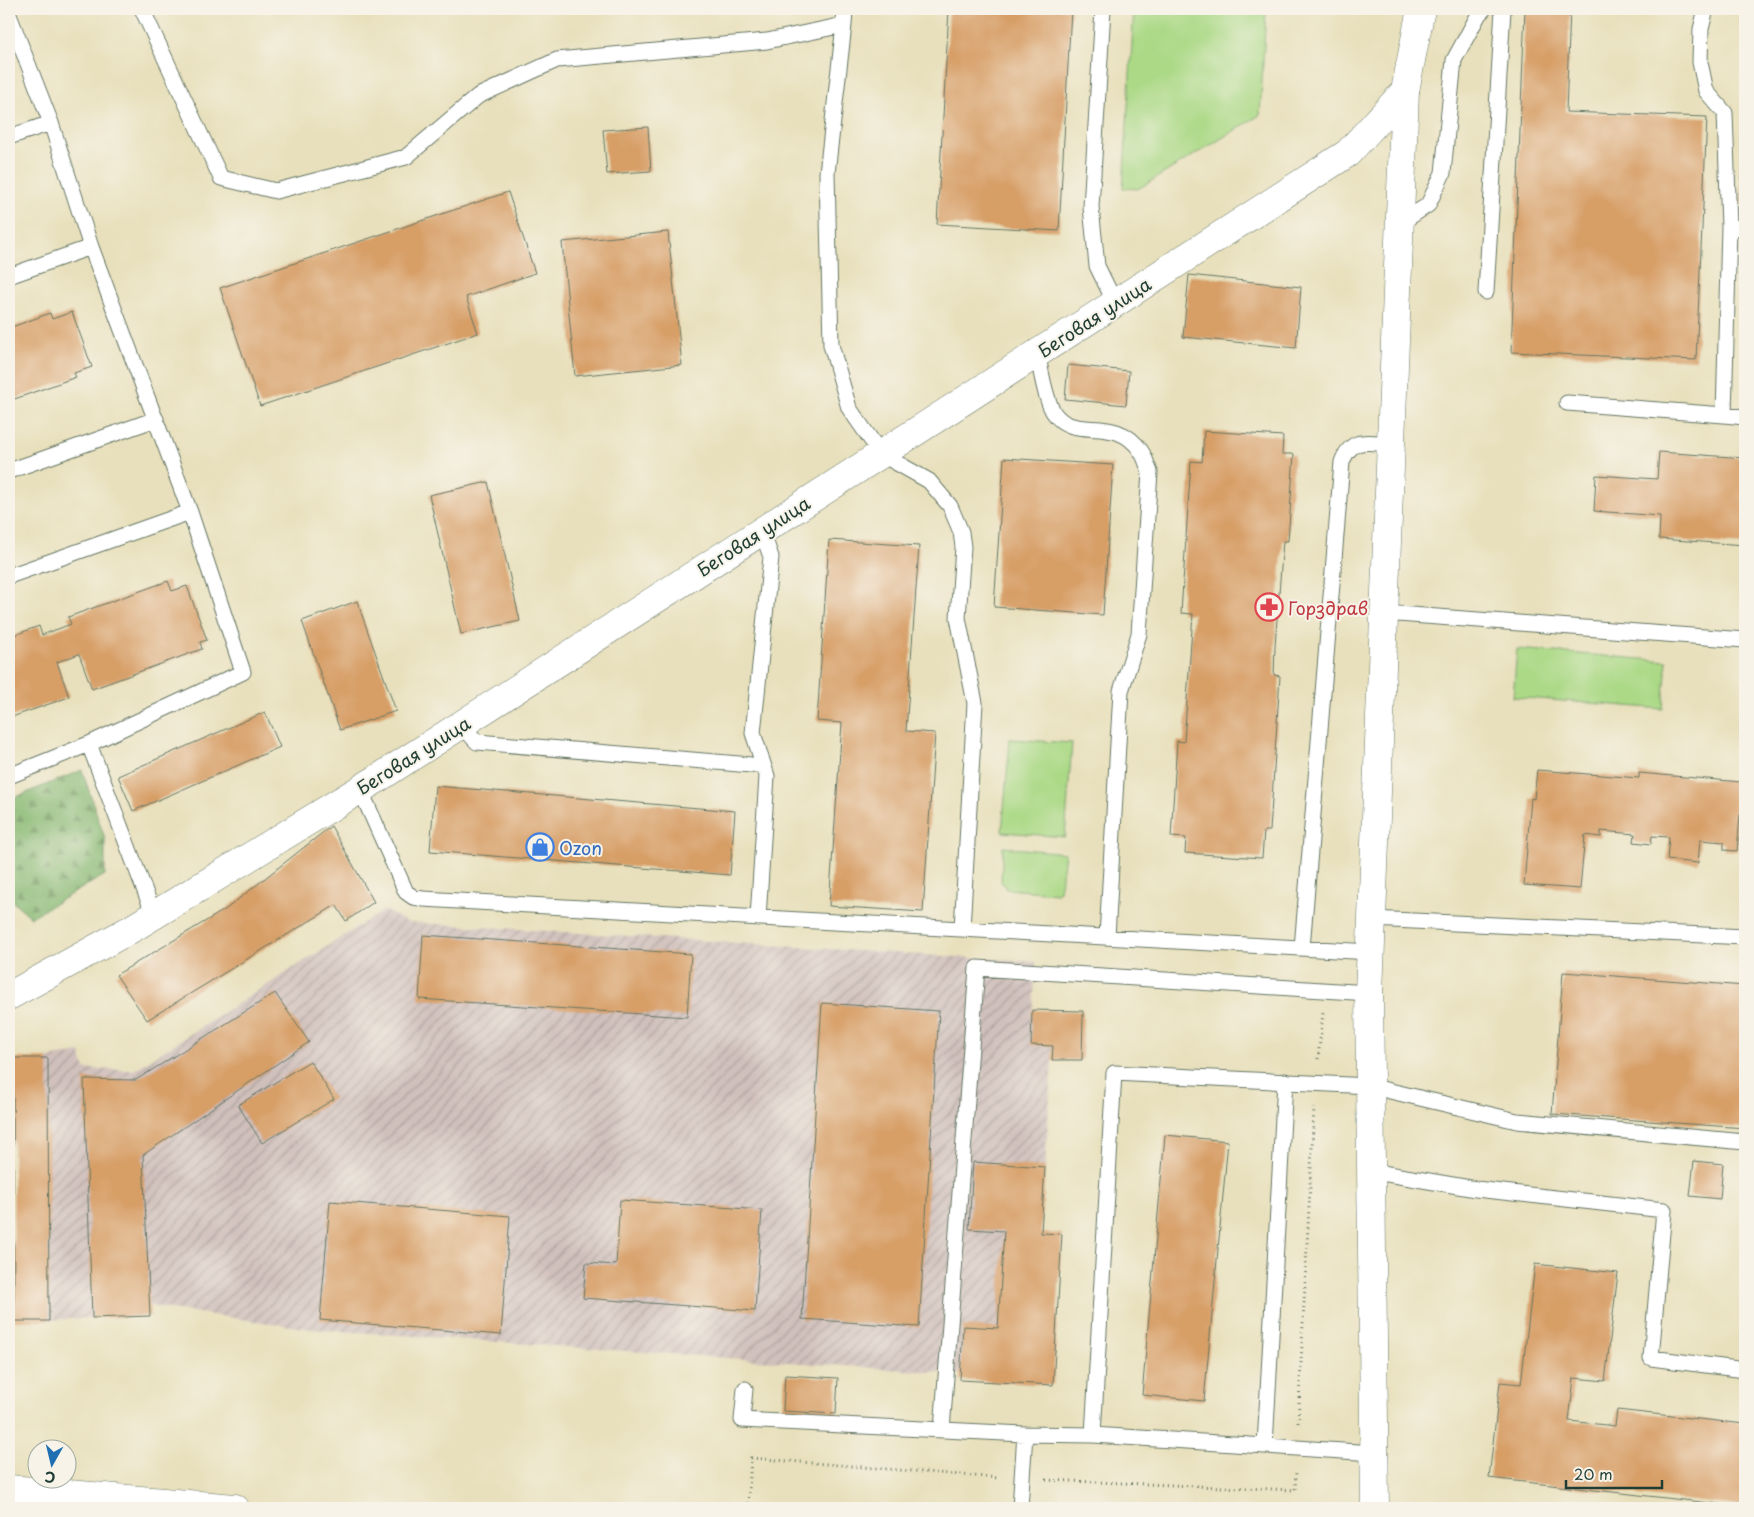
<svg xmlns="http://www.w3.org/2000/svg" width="1754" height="1517" viewBox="0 0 1754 1517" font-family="'Playpen Sans',sans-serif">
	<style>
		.industrial { fill: url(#industrial-furrows) }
		.green { fill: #abd986; stroke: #658b5d }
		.forest { fill: url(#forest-firs); stroke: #547b54 }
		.building { fill: #d79e66 }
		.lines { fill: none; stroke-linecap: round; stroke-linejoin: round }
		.service-casing { stroke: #657664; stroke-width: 17 }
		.minor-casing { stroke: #657664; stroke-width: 29 }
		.tertiary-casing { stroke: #657664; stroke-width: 29 }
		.path { stroke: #657664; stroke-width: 3; stroke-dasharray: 1 4; stroke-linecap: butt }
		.service { stroke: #fff; stroke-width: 15 }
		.minor { stroke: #fff; stroke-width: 28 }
		.tertiary { stroke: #fff; stroke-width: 28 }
		.labels { text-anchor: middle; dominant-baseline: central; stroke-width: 4; stroke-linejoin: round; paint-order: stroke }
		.street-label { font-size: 18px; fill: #1f3d34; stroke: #f7f3e8 }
		.health-label { font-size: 18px; fill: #be3a42; stroke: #f7f3e8; text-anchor: start }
		.shop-label { font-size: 18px; fill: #366cbe; stroke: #f7f3e8; text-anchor: start }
	</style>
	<defs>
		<pattern id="industrial-furrows" width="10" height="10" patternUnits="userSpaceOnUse" patternTransform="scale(1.25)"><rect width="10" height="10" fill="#d0c0bc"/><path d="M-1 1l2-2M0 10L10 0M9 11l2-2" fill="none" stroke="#a89d9a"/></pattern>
		<pattern id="forest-firs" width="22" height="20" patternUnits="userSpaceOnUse" patternTransform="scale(1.25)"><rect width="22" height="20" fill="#88b973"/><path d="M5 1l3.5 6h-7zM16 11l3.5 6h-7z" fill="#6f985f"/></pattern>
	</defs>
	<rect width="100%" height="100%" fill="#f7f3e8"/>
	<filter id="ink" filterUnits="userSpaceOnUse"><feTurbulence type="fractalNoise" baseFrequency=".02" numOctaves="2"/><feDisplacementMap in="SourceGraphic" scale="10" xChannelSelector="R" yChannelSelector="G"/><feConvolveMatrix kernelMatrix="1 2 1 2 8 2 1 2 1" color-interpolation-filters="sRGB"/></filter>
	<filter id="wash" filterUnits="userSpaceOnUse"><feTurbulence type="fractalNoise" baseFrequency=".0096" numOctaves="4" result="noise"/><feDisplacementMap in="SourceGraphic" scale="20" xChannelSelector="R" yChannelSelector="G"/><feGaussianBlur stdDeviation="1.12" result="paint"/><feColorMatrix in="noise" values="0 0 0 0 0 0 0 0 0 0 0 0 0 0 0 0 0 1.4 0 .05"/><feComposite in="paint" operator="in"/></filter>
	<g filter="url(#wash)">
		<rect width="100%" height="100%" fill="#e8e0bc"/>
		<path class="industrial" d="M384 910 407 922 1036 962 1031 1044 1053 1046 1041 1233 1062 1234 1053 1385 960 1380V1374L311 1329 150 1306V1316L14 1321 13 1058H48L80 1052 85 1069 134 1070Z"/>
		<path class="green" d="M1134 9H1266L1260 115 1138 189 1123 188Z
			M1517 649 1667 661 1663 709 1513 697Z
			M1010 739 1072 743 1065 837 1002 832Z
			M1003 847 1065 853 1060 891 1057 893 1006 889 1001 881Z"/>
		<path class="forest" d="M82 770 105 839V875L31 917 9 898V800Z"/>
		<g id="blocks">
			<path class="building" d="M949 9H1071L1059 231 937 224Z
				M1525 9H1570L1566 112 1707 117 1696 360 1511 352Z
				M648 127 651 171 607 174 603 130Z
				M1744 148H1745V206L1740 205Z
				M508 192 535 273 466 297 478 333 260 406 220 288Z
				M668 232 682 365 575 376 562 242Z
				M1189 275 1301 287 1296 348 1183 337Z
				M72 312 92 367 74 373 76 377 9 401V328L50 313 52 319Z
				M1068 365 1129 371 1126 405 1065 399Z
				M1204 431 1283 436 1282 454H1294L1288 541H1283L1275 646 1274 675 1280 676 1270 831H1264L1262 858 1185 853 1186 838 1171 837 1177 741 1184 742 1193 614 1181 613 1191 461 1202 462Z
				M1659 452 1745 458V545L1659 539 1660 516 1594 511 1596 475 1657 479Z
				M1004 458 1113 465 1103 615 994 607Z
				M488 482 520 621 461 634 429 495Z
				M829 540 919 546 906 731 935 733 923 912 829 906 842 723 817 721Z
				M168 581 172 591 187 586 207 640 200 642 202 649 92 689 79 654 57 662 69 697 9 718V637L39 626 42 635 71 624 68 617Z
				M357 601 396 711 340 730 302 621Z
				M265 712 280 747 133 811 118 776Z
				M1537 770 1639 778V773L1741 782 1740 787H1745V816L1740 815 1737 851 1724 850V842L1700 840 1698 863 1667 860 1669 837 1652 836 1651 844 1634 842 1635 834 1601 831V837L1585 835 1580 889 1524 885 1531 798 1534 799Z
				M435 786 735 811 730 875 430 851Z
				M331 826 374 902 346 921 336 905 147 1020 116 975 226 909Z
				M423 935 691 954 687 1017 419 999Z
				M1563 972 1745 986V1128L1552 1114Z
				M275 993 309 1042 143 1155 150 1316 92 1318 84 1079 136 1080Z
				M822 1003 939 1011 919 1327 802 1319Z
				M1032 1010 1083 1011 1082 1060H1052L1053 1046 1031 1045Z
				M13 1058H48L49 1321H14Z
				M310 1061 334 1099 262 1143 238 1105Z
				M1165 1135 1228 1141 1204 1401 1142 1395Z
				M1694 1161 1723 1164 1720 1199 1690 1196Z
				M973 1162 1045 1167 1041 1233 1062 1234 1053 1385 960 1380 963 1326 998 1328 1004 1231 969 1229Z
				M620 1200 762 1210 755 1311 583 1298 586 1263 616 1265Z
				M330 1201 510 1216 501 1335 320 1320Z
				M1535 1264 1618 1273 1605 1381 1574 1378 1569 1421 1615 1426 1617 1410 1745 1424V1507L1489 1478 1500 1382 1521 1384Z
				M785 1375 838 1378 836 1414 783 1411Z"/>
		</g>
	</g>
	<g filter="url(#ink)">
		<use href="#blocks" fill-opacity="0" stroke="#657664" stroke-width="1"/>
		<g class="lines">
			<g class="service-casing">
				<path id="service" d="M142 9 221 178 276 191 406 157 478 96 557 60 767 41 844 25 845 9
					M1103 9 1091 207 1097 266 1115 303
					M9 15 51 123
					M844 25 827 173 831 345 849 408 881 454 929 481 950 506 961 532 963 547 958 618 975 703 962 929
					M9 137 51 123 91 247 9 276
					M1399 224 1428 205 1443 173 1454 60 1479 14 1484 9
					M1729 227 1745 228
					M1486 292 1503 9
					M1037 353C1041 369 1045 400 1054 413 1075 443 1114 412 1141 451 1145 457 1147 465 1150 472L1139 634 1121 691 1107 937
					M1567 403 1724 415 1729 227 1725 113 1706 91 1700 62 1701 29 1706 9
					M1724 415 1745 417
					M9 471 156 419
					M9 576 190 512 91 247
					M1384 613 1745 640
					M461 725 477 742 763 766
					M89 744 154 915
					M9 776 89 744 243 672 190 512
					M360 789 406 892 413 897 423 899 1371 952
					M758 918 767 776 753 733 771 557 762 531
					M1372 919 1745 937
					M1302 948 1342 462C1352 436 1367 443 1391 444
					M1370 1171 1476 1189 1664 1210 1651 1358 1745 1370
					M745 1389 742 1420 1025 1434
					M942 1430 977 968 1369 993
					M1093 1435 1265 1446 1285 1081
					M1265 1446 1374 1453
					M1020 1508 1025 1434 1093 1435 1114 1073 1369 1086 1517 1121 1745 1142"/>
			</g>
			<g class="minor-casing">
				<path id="minor" d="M1375 1508 1369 993 1405 91"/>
			</g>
			<g class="tertiary-casing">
				<path id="tertiary" d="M9 996 133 928 377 779 1348 153 1405 91 1421 9
					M9 1489 235 1508"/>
			</g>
			<path class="path" d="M1318 1059 1323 1013
				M1298 1423 1314 1108
				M1046 1480 1295 1490 1296 1472
				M748 1508 751 1458 999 1478"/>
			<use href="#service" class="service"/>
			<use href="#minor" class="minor"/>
			<use href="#tertiary" class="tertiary"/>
		</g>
	</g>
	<defs>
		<g id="pharmacy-ring" transform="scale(1.4375)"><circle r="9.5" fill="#f7f3e8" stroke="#e0444e" stroke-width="1.5"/><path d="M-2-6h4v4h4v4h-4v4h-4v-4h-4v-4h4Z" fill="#e0444e"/></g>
		<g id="shop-ring" transform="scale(1.4375)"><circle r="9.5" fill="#f7f3e8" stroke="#3f7fe0" stroke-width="1.5"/><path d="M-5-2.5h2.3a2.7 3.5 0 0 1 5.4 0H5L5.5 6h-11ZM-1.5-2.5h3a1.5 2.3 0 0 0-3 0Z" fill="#3f7fe0"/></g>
	</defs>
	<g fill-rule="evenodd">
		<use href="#pharmacy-ring" x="1269" y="607"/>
		<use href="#shop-ring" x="540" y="847"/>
	</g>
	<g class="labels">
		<g class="street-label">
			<text transform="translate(1094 317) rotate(-33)">Беговая улица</text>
			<text transform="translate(753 536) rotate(-33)">Беговая улица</text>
			<text transform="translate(413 755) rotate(-32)">Беговая улица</text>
		</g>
		<g class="health-label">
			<text x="1288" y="607">Горздрав</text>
		</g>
		<g class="shop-label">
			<text x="559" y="847">Ozon</text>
		</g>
	</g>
	<rect width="1754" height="1517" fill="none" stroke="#f7f3e8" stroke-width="30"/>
	<g transform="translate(52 1464) rotate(188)"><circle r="24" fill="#f7f3e8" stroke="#a1aaa0"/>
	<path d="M0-4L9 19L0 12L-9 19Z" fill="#1f6fb2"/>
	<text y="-8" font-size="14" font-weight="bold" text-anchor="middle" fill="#1f3d34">С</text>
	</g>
	<path d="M1566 1480v8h96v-8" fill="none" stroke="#1f3d34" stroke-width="2.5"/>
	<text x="1574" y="1480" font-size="15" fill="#1f3d34" stroke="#f7f3e8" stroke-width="4" paint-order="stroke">20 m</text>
</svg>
